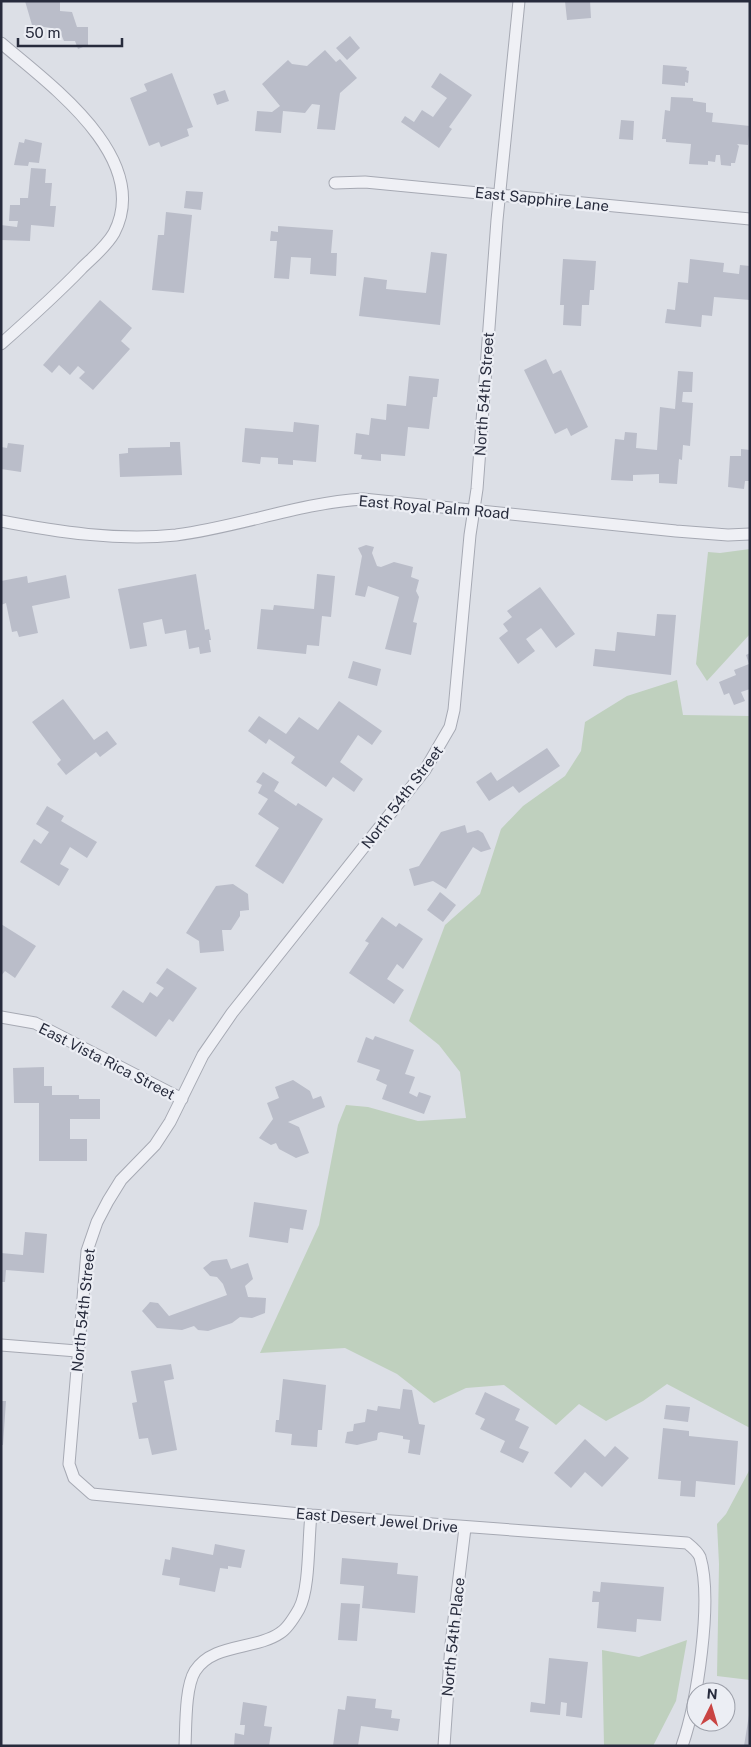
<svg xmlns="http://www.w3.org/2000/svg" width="751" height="1747" viewBox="0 0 751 1747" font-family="'Public Sans',sans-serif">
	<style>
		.green { fill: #bfd0be }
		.building { fill: #babdc9 }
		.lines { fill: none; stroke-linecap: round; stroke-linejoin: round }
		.street-casing { stroke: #a6a9b3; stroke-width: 13 }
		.street { stroke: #eff0f5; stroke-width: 11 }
		.labels { text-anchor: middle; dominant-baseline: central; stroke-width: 4.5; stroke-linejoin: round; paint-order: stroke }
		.street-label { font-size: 15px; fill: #272b3c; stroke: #eceef4 }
	</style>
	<rect width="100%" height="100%" fill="#dcdfe6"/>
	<path class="green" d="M750 549V634L707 681 696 664 708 552 720 553Z
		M677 680 683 715 750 716V1428L667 1384 643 1401 606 1421 579 1404 556 1425 504 1385 466 1388 434 1403 397 1374 345 1348 260 1353 319 1225 338 1125 346 1105 368 1107 418 1121 466 1118 460 1072 439 1045 409 1021 445 925 480 894 501 829 523 806 565 776 581 751 585 722 627 696Z
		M750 1469V1680L717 1676 719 1564 717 1524 726 1514Z
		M687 1640 676 1701 653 1746H604L602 1650 639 1657Z"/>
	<path class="building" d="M25 1H60V11L72 12 77 27H88V45L78 49 75 41H64L61 34H53L51 28 32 25Z
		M565 1H590L591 18 567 20Z
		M350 36 360 48 347 60 336 48Z
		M325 50 336 62 340 59 357 78 340 93 335 130 317 129 320 105 312 104 305 113 283 111 281 133 255 131 257 111 272 112 280 106 262 84 288 60 292 64 307 66Z
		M663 65 687 67 686 70 689 71 688 83 685 82V86L662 84Z
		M172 73 193 127 187 129 189 136 161 147 159 142 149 146 130 98 147 91 144 84Z
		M440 73 472 95 449 127 452 129 439 148 401 122 405 116 414 122 422 110 433 117 447 98 431 87Z
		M225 90 229 101 217 105 213 94Z
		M671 97 693 98V101L706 103V112L713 113 712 122 750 126 748 145 737 144 739 146 735 163H731V166L721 165 720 155H716L715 162 708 161V165L689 164 691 144 666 142V139H662L665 110 670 111Z
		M621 120 634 121 633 140 619 139Z
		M25 139 42 143 39 163 29 162 28 166 14 165 19 142 24 143Z
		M31 168 46 169 45 183H52L50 206H56L54 227 31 225 30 241 1 240V225L17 227 18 221H9L10 205H20V198H28Z
		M186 191 203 192 201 210 184 208Z
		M166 212 192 215 184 293 152 290 158 235H164Z
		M278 226 333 230 331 253H337L336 276 310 274 311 258 291 257 289 279 274 278 277 241H270L271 231 278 232Z
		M431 252 447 254 440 325 359 316 364 277 387 280 386 289 426 293Z
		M563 259 596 261 594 290H590L589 305H582L581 326 563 325 564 305H560Z
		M690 259 724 263 723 272 739 274 740 265 750 266V300L714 297 712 316 702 315 701 327 665 323 667 309 675 310 678 282 688 283Z
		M100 300 132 328 121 341 130 349 93 390 79 378 85 372 78 366 70 375 59 365 52 373 43 365Z
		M546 359 553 374 561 370 588 427 571 436 567 428 555 434 524 370Z
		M678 371 693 372 692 392H683L682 402 693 403 690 446 683 445 682 460 679 459 677 484 659 483V474L633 475V481L611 480 615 439 624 440 625 432 637 433 636 448 657 450 660 407 675 409Z
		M409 376 439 379 437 397H433L429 429 408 427 405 456 381 454V461L361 459 362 455 354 454 356 433 369 435 371 418 386 420 387 404 406 406Z
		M294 422 319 425 316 462 293 460V465L278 464V458L261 457 260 464 242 462 245 428 293 432Z
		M170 442H180L182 475 120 477 119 454 128 453V448L170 447Z
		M8 443 24 445 21 472 1 469V447L7 448Z
		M741 449 750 450V481H745L744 489 728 487 730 456H741Z
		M366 545 374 547 372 553 377 566 381 567 394 562 413 567 411 577 419 580 416 591 419 597 413 622 417 623 411 655 385 649 399 597 368 586 365 597 355 595 362 556 358 548Z
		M196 574 205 630 209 629 211 640H209L211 652 200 654 199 647 189 649 186 630 165 634 162 619 143 623 147 646 130 649 118 589Z
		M317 574 335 576 331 617 322 616 319 646 307 645 306 654 257 649 261 609 273 610 274 605 314 609Z
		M66 575 70 598 32 606 38 633 19 637 17 631 12 632 6 603 1 605V581L27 576 28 583Z
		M540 587 575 634 556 648 541 628 526 639 535 651 518 664 499 638 508 631 503 624 512 617 507 611Z
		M657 614 676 615 671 675 593 666 595 649 615 651 617 632 655 636Z
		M750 653V689L741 692 745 701 734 705 729 693 724 695 719 682 736 675 734 670 749 664 746 655Z
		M353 661 381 669 377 686 348 678Z
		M63 699 94 740 107 731 117 744 100 757 96 752 66 775 57 764 61 760 32 722Z
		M339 701 382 731 372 745 358 735 340 762 363 779 354 792 333 777 326 787 291 763 295 757 269 739 266 744 248 731 259 716 286 734 299 717 318 730Z
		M547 748 560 766 519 793 513 786 489 801 476 782 491 772 497 781Z
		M263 772 279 782 274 791 296 806 298 803 323 819 283 884 255 866 279 828 258 814 268 799 258 793 262 785 256 782Z
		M47 806 64 816 61 821 97 842 87 858 70 847 60 864 69 869 59 886 20 862 34 839 41 844 49 832 36 824Z
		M465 825 467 833 478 830 483 833 491 849 481 852 473 847 446 889 433 881 414 886 409 869 419 866 441 832Z
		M233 884 248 894 249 910 240 911V916L231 930H222L224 951 200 953 199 941 186 933 216 886Z
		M440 892 456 905 443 922 427 910Z
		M382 917 396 927 399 923 423 939 403 969 397 964 387 979 404 990 394 1004 349 973 369 943 365 941Z
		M1 924 36 946 15 978 5 971 1 976Z
		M167 968 197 988 173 1022 169 1019 156 1037 111 1007 123 990 143 1003 150 992 157 997 164 988 156 983Z
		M375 1036 414 1050 405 1074 415 1077 409 1093 417 1097 419 1092 431 1096 424 1114 382 1099 387 1085 376 1080 380 1070 357 1062 366 1037 373 1040Z
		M44 1067V1086H52V1095H79V1099H100V1119H70V1139H87V1161H39V1103H14L13 1068Z
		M293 1080 310 1091 313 1099 321 1096 325 1107 288 1122 299 1127 309 1153 296 1158 279 1149 276 1143 271 1145 259 1138 273 1119 267 1103 279 1098 275 1087Z
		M254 1202 307 1210 303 1230 290 1228 288 1243 249 1237Z
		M25 1232 47 1234 44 1273 6 1270 5 1282H1V1253L23 1255Z
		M227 1259 231 1269 248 1263 253 1279 245 1286 248 1297 266 1298 265 1313 252 1318 240 1317 232 1323 208 1331 198 1330 194 1326 182 1330 157 1328 142 1311 150 1302 158 1303 169 1316 227 1295 223 1284 217 1277 210 1276 203 1268 212 1261Z
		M171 1364 174 1379 164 1381 177 1450 152 1455 148 1438 139 1439 132 1403 137 1402 131 1371Z
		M283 1379 326 1385 322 1430H318L317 1447 291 1445 292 1434 275 1432 276 1420H279Z
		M403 1389 412 1390 419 1424 425 1425 420 1455 408 1453 410 1440 403 1439V1436L381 1432 378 1433 377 1440 357 1445 345 1443 347 1432 353 1431 354 1424 365 1422 367 1409 377 1411 378 1406 400 1409Z
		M485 1392 520 1409 515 1420 529 1427 519 1448 529 1452 523 1463 500 1452 505 1441 480 1429 485 1419 475 1414Z
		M1 1401H6L3 1445H1Z
		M666 1405 690 1407 688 1422 664 1419Z
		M663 1428 689 1431V1436L738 1441 735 1485 696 1481 695 1497 680 1496 681 1481 658 1479Z
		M585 1439 605 1457 615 1446 629 1458 602 1487 585 1472 571 1488 554 1473Z
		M215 1544 245 1550 241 1568 228 1566V1569L220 1568 215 1592 179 1585 180 1578 162 1575 165 1559 170 1560 172 1547 213 1555Z
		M342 1558 398 1563 397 1574 418 1576 415 1613 362 1608 364 1586 340 1584Z
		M601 1582 664 1587 661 1621 637 1619 636 1632 597 1628 599 1602H592L593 1591 600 1592Z
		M341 1603 360 1604 357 1641 338 1640Z
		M549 1658 588 1662 582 1718 566 1716 567 1703 561 1702 560 1715 530 1712 531 1702 545 1704Z
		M347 1696 376 1699 375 1708 392 1710 391 1718 400 1719 398 1731 361 1726 358 1746H333L338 1709 345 1710Z
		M243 1702 267 1706 264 1726 272 1727 269 1746H234L235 1733 244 1735 245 1725H240Z
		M749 1715 750 1746H744Z"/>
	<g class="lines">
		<g class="street-casing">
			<path id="street" d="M519 1 497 220 477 489 470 535 454 710 450 727 425 770 232 1013 203 1055 170 1122 155 1145 121 1180 108 1201 97 1222 87 1251 69 1464 74 1478 92 1494 311 1515 687 1543C692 1547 698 1552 700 1557 713 1601 697 1703 682 1746
				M1 43C49 84 153 158 114 233 106 247 92 258 81 269 56 295 28 320 1 344
				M335 183 365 182 750 219
				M1 521C58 532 117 541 176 535 239 527 299 503 363 499L676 531 728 535 750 534
				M1 1017 35 1023 182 1099
				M1 1345 77 1351
				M185 1746C186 1726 185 1687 195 1671 213 1643 255 1650 280 1633 287 1629 295 1616 299 1609 310 1589 308 1539 311 1515
				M444 1746 451 1644 465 1528"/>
		</g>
		<use href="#street" class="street"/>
	</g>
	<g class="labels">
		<g class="street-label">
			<text transform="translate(542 199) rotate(6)">East Sapphire Lane</text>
			<text transform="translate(484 394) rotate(-86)">North 54th Street</text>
			<text transform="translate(434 507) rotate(5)">East Royal Palm Road</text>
			<text transform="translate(402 797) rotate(-53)">North 54th Street</text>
			<text transform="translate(107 1061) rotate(27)">East Vista Rica Street</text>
			<text transform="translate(83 1310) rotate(-84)">North 54th Street</text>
			<text transform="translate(377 1520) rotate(5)">East Desert Jewel Drive</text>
			<text transform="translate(453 1637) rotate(-84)">North 54th Place</text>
		</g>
	</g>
	<rect width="751" height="1747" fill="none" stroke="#272b3c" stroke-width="5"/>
	<g transform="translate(711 1707) rotate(5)"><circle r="24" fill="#eceef4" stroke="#9da0aa"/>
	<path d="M0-4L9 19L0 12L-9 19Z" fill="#c94443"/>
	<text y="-8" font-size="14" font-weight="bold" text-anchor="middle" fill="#272b3c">N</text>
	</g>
	<path d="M18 38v8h104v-8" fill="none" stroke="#272b3c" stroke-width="2.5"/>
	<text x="25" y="38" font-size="15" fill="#272b3c" stroke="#eceef4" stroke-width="4" paint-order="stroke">50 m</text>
</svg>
